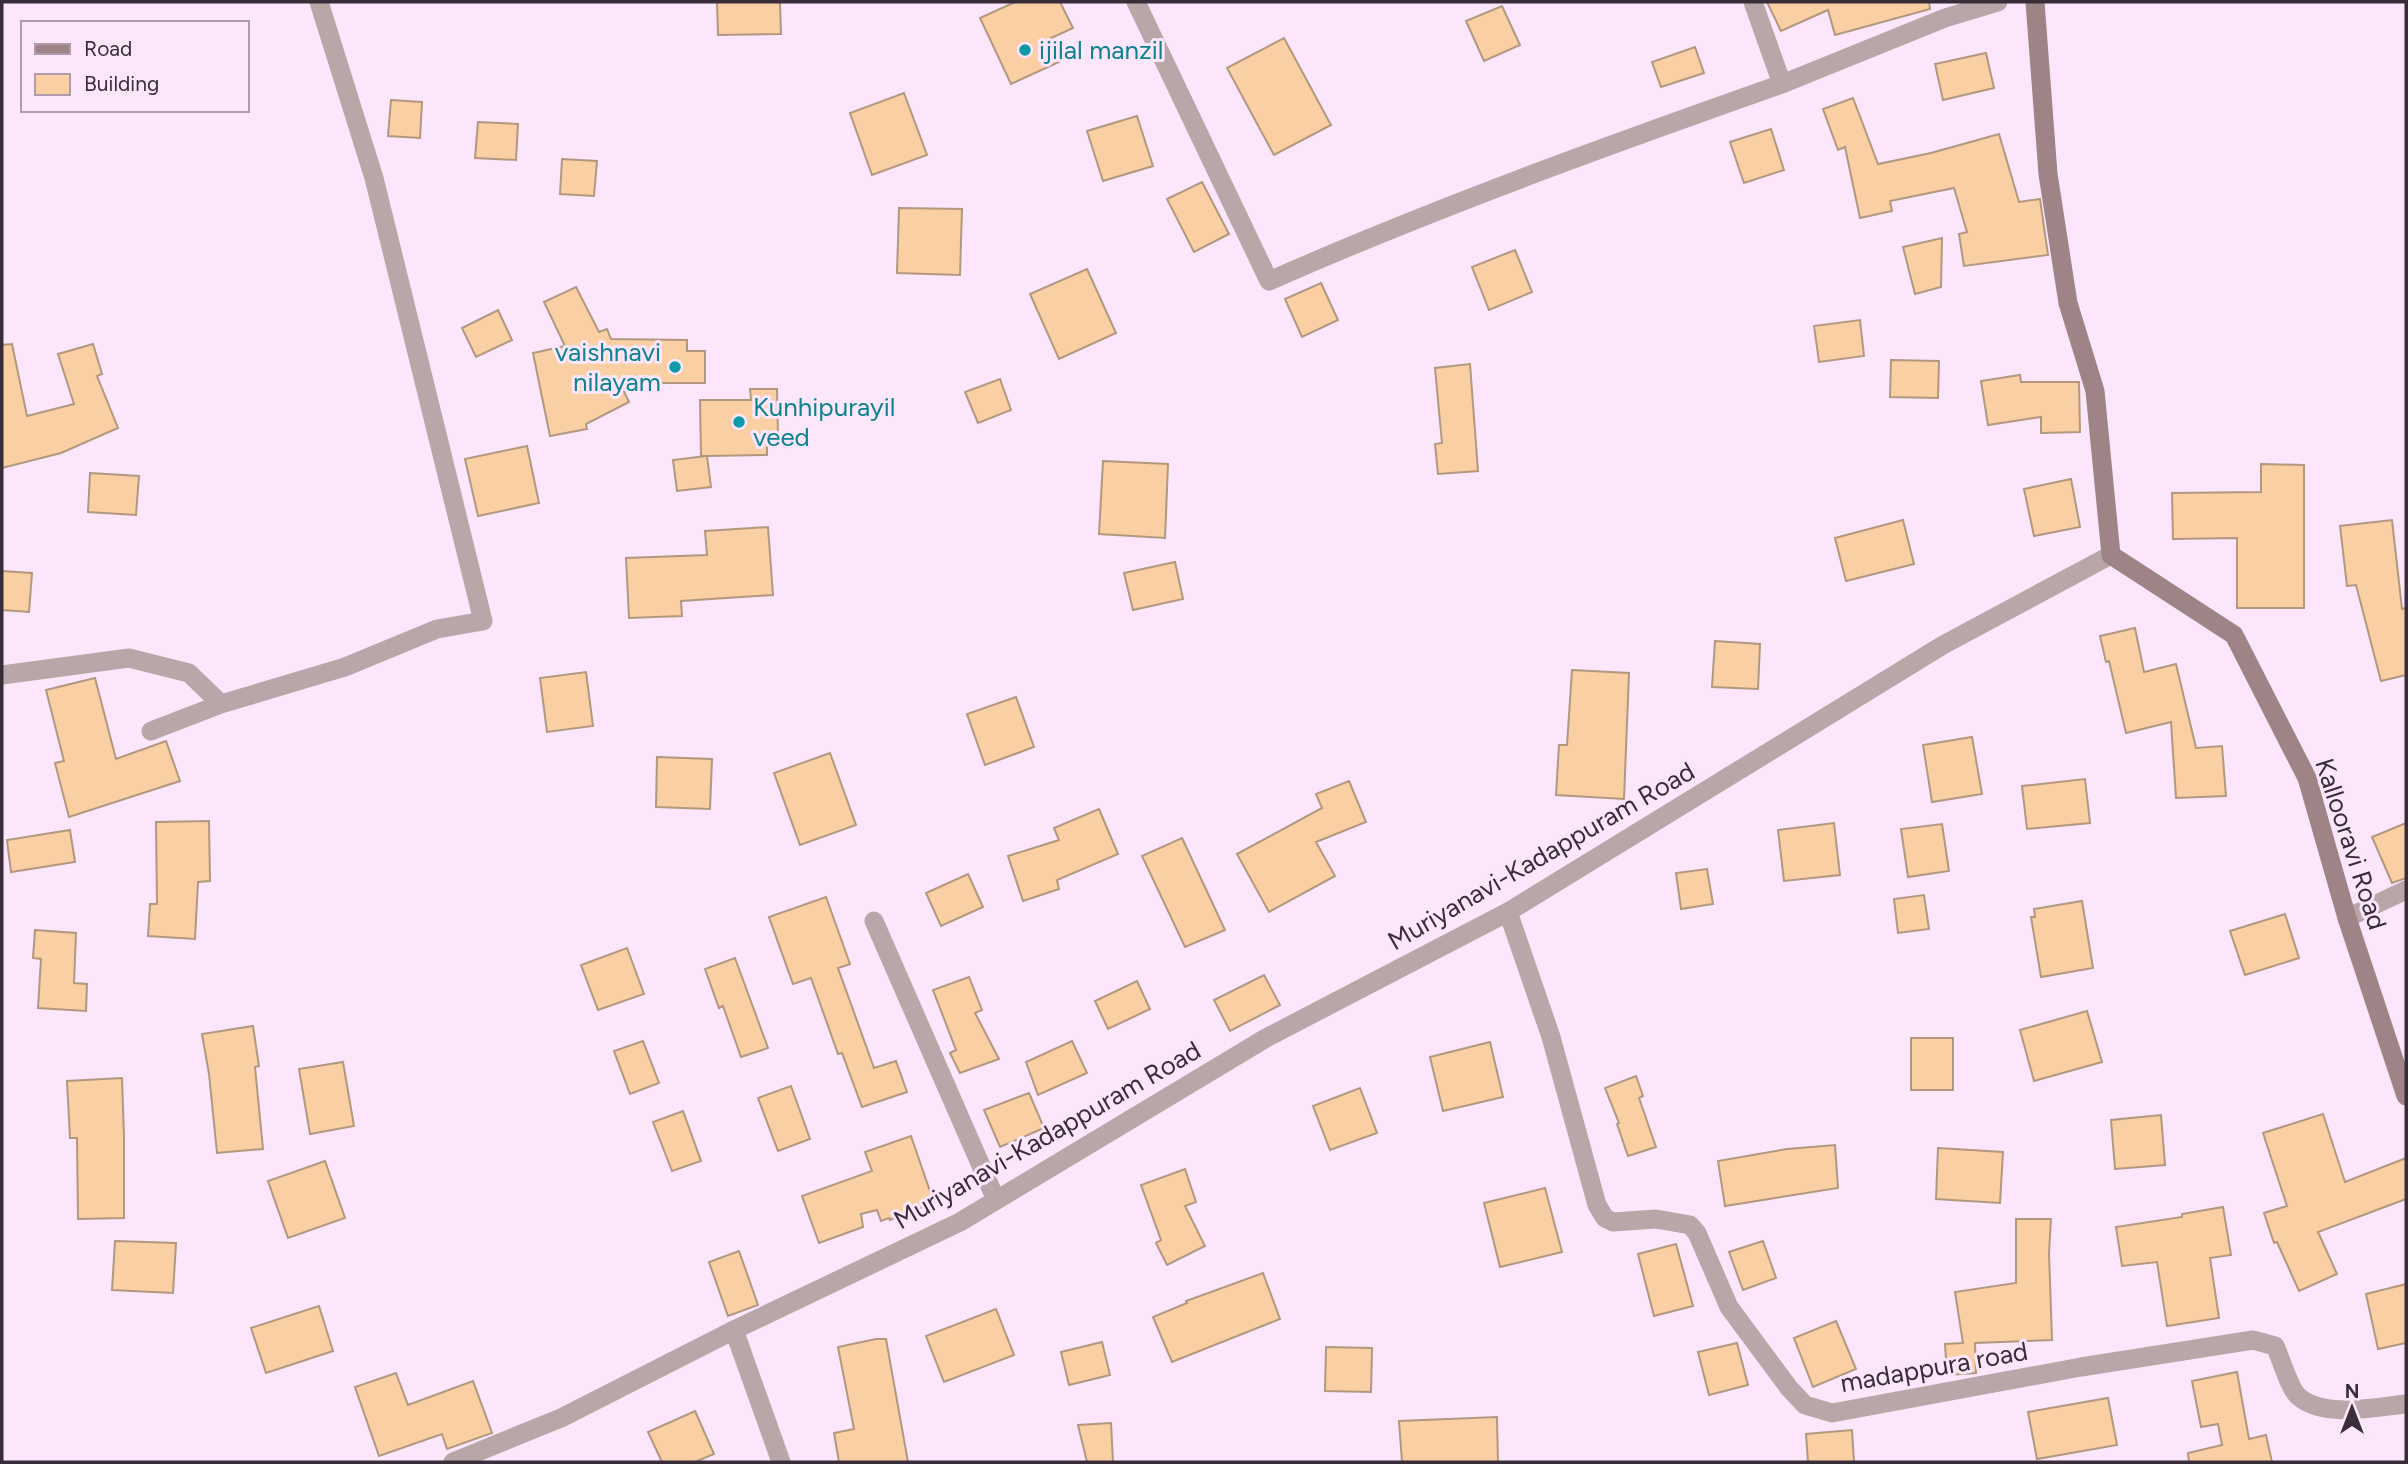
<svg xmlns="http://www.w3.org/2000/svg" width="2408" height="1464" viewBox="0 0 2408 1464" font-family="Figtree,sans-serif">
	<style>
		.building { fill: #facfa3; stroke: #b2987f; stroke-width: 2 }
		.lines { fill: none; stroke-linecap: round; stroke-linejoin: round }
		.minor { stroke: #b8a6a8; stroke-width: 19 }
		.tertiary { stroke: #b8a6a8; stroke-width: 19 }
		.secondary { stroke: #9e8486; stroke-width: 19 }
		.culture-dot { fill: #0f9aa8; stroke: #fce6fc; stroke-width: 2.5 }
		.labels { text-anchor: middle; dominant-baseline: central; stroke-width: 6; stroke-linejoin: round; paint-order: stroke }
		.culture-label { font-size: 26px; fill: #0d838f; stroke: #fce6fc; text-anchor: start }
		.street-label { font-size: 26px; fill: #382d38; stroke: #fce6fc }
	</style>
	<rect width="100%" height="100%" fill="#fce6fc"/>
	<path class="building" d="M717 2H780L781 34 718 35Z
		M1015 2H1060L1073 28 1049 39 1059 62 1011 84 980 18Z
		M1767 2H1929L1930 9 1835 35 1828 10 1781 31Z
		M1502 6 1520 45 1484 61 1466 21Z
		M1284 38 1331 125 1274 155 1227 68Z
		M1695 47 1704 73 1661 87 1652 62Z
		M1986 53 1994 88 1943 100 1935 64Z
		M904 93 927 155 872 175 850 113Z
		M1853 98 1878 164 1931 153 1999 134 2019 202 2040 199 2048 255 1964 266 1959 234 1967 232 1954 188 1890 201 1892 211 1860 218 1845 147 1838 150 1823 109Z
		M391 100 422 102 420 138 388 136Z
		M1137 116 1153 166 1103 181 1087 131Z
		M478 122 518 124 516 160 475 158Z
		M1771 129 1784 170 1744 183 1730 142Z
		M562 159 597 161 594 196 560 194Z
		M1202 182 1229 234 1194 252 1167 199Z
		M899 208 962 209 960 275 897 273Z
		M1942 238 1941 287 1915 294 1903 247Z
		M1515 250 1532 292 1489 310 1472 267Z
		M1087 269 1116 333 1059 359 1030 294Z
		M1321 283 1338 320 1302 337 1285 299Z
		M576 287 599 332 607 329 611 339 687 340V351H705V383H620L629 402 586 424 587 429 550 436 533 353 565 346 544 302Z
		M498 310 512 340 476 357 462 328Z
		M1860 320 1864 356 1819 362 1814 326Z
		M12 344 27 416 74 404 58 354 93 344 102 374 97 376 118 428 61 453 2 468V345Z
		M1891 360 1939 361 1938 398 1890 397Z
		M1470 364 1478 471 1438 474 1435 444 1442 443 1435 368Z
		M2020 375 2021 382H2079L2080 432 2041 433V417L1988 425 1981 381Z
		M1000 379 1011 410 978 423 965 392Z
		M750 389H777L778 435H767V455L707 456 711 487 677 491 673 460 706 456H701L700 400H751Z
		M527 446 539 503 478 516 465 459Z
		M1103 461 1168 464 1165 538 1099 534Z
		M2261 464 2304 465V608H2237V538L2173 539 2172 493 2261 492Z
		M90 473 139 476 136 515 88 512Z
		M2071 479 2080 527 2034 536 2024 489Z
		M1903 520 1914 564 1846 581 1835 538Z
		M2392 520 2402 609 2406 608V675L2381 681 2356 585 2347 586 2340 526Z
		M768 527 773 595 681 601 682 616 629 618 626 558 707 555 705 531Z
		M1175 562 1183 599 1133 610 1124 573Z
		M2 571 32 573 29 612 2 610Z
		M2135 628 2144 672 2176 664 2196 748 2222 746 2226 796 2176 798 2171 722 2126 733 2109 661 2106 662 2100 636Z
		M1715 641 1760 644 1758 689 1712 687Z
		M1572 670 1629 673 1624 799 1556 795 1559 745H1567Z
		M586 672 593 726 547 732 540 678Z
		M95 678 116 759 166 741 180 781 69 817 55 763 64 761 46 690Z
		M1016 697 1034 747 985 765 967 714Z
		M1972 737 1982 794 1932 802 1923 745Z
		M830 753 856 825 800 845 774 773Z
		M657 757 712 759 710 809 656 807Z
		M2085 779 2090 823 2027 829 2022 786Z
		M1349 781 1366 822 1316 842 1335 876 1269 912 1237 854 1322 808 1316 794Z
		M1099 809 1118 854 1057 880 1059 889 1023 901 1008 856 1059 840 1054 828Z
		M209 821 210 881 198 882 195 939 148 936 150 904H157L156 822Z
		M1834 823 1840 875 1784 881 1778 830Z
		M2406 823V878L2392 883 2372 837Z
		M1942 824 1949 871 1908 877 1901 829Z
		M70 830 75 862 11 872 7 840Z
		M1182 838 1225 930 1185 947 1142 856Z
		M1707 869 1713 904 1681 909 1676 873Z
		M968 874 983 907 941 926 926 893Z
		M1924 895 1929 929 1898 933 1894 899Z
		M826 897 850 964 838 968 874 1068 896 1061 907 1092 862 1107 842 1053 838 1054 811 978 793 984 769 917Z
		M2082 901 2093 968 2041 977 2031 917H2035L2034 909Z
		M2285 914 2299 958 2245 975 2230 931Z
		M35 930 76 933 74 983 87 984 86 1011 38 1008 41 959 33 958Z
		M627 948 644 994 598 1010 581 965Z
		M735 958 768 1048 741 1057 723 1006 719 1008 705 969Z
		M1264 975 1280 1005 1230 1031 1214 1000Z
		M969 977 982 1010 975 1013 999 1059 960 1073 950 1053 956 1050 933 990Z
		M1137 981 1150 1009 1108 1029 1095 1001Z
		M2087 1011 2102 1062 2034 1081 2020 1030Z
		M253 1026 259 1066 255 1067 263 1149 217 1153 209 1074 202 1034Z
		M1911 1038H1953V1090H1911Z
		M643 1041 659 1083 630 1094 614 1051Z
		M1072 1041 1087 1073 1038 1095 1026 1062Z
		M1490 1042 1503 1097 1443 1111 1430 1057Z
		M343 1062 354 1126 310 1134 299 1069Z
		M1636 1076 1643 1096 1639 1098 1656 1147 1628 1156 1617 1124 1619 1123 1605 1088Z
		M122 1078 124 1136V1218L78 1219 77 1138H70L67 1081Z
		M791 1086 810 1139 778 1151 758 1098Z
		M1360 1088 1377 1133 1330 1150 1313 1106Z
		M1029 1093 1044 1128 1000 1147 984 1110Z
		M683 1111 701 1161 672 1171 653 1122Z
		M2323 1114 2345 1182 2406 1158V1199L2318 1232 2337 1274 2299 1291 2277 1242 2274 1243 2264 1213 2287 1206 2263 1133Z
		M2161 1115 2165 1165 2115 1169 2111 1120Z
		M911 1136 934 1203 890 1220 889 1218 881 1221 877 1210 861 1214 863 1227 819 1243 802 1196 872 1171 865 1152Z
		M1835 1145 1838 1188 1725 1206 1718 1161 1787 1149Z
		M1938 1148 2003 1152 2000 1203 1936 1199Z
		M325 1161 345 1218 288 1238 268 1181Z
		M1185 1169 1196 1202 1185 1206 1205 1246 1167 1265 1156 1243 1161 1240 1141 1185Z
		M1545 1188 1562 1252 1500 1267 1484 1203Z
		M2223 1207 2231 1255 2210 1258 2219 1318 2167 1326 2157 1262 2122 1266 2116 1227 2182 1217V1214Z
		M2016 1219H2051L2049 1253 2052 1340 1975 1343 1976 1373 1947 1375 1945 1344 1963 1343 1955 1292 2016 1283Z
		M115 1241 176 1243 173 1293 112 1290Z
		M1763 1241 1776 1278 1743 1290 1729 1252Z
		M1676 1244 1693 1306 1654 1316 1638 1254Z
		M739 1251 758 1305 728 1316 709 1262Z
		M1263 1273 1280 1319 1172 1362 1153 1317 1187 1303 1186 1301Z
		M2406 1284V1343L2378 1349 2366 1294Z
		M319 1306 333 1351 266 1373 251 1328Z
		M996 1309 1014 1355 944 1382 926 1336Z
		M1836 1321 1856 1369 1813 1387 1794 1338Z
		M876 1339H886L908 1462H839L834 1433 854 1429 838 1347Z
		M1102 1342 1110 1375 1069 1385 1061 1352Z
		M1737 1343 1748 1385 1709 1395 1698 1352Z
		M1326 1347 1372 1348 1371 1392 1325 1391Z
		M2237 1372 2249 1439 2266 1435 2272 1462H2189L2188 1453 2222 1445 2218 1424 2201 1427 2192 1381Z
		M396 1373 408 1405 473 1381 492 1433 447 1449 442 1434 379 1456 355 1387Z
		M2108 1398 2117 1445 2037 1459 2028 1412Z
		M695 1411 714 1454 695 1462H662L648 1432Z
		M1497 1417 1498 1462H1402L1399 1421Z
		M1111 1423 1113 1462H1087L1078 1425Z
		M1852 1430 1854 1462H1808L1806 1434Z"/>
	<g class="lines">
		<path class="minor" d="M1136 2 1269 281C1437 207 1609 145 1782 84
			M1753 2 1782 84 1945 18 1998 2
			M2 675 129 658 189 673 221 704
			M151 731 221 704 345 667 437 629 483 621 374 178 319 2
			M1508 912 1551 1037 1597 1205 1605 1218 1613 1222 1656 1219 1690 1225 1697 1233 1729 1307 1789 1388 1805 1405 1832 1413 2081 1367 2253 1340 2275 1346C2281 1358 2289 1388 2298 1396 2323 1419 2376 1407 2406 1404
			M2347 918 2406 890
			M874 921 996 1200
			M734 1330 781 1462"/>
		<path class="tertiary" d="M453 1462 561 1418 734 1330 960 1222 1266 1038 1508 912 1943 645 2111 555"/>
		<path class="secondary" d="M2035 2 2048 174 2068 303 2095 391 2111 555 2234 635 2307 778 2347 918 2406 1096"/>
	</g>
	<g class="culture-dot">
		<circle cx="1025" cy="50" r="7"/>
		<circle cx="675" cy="367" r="7"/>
		<circle cx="739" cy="422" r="7"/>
	</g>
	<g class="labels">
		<g class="culture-label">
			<text x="1039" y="50">ijilal manzil</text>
			<text x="661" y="352" text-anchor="end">vaishnavi<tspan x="661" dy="30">nilayam</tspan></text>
			<text x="753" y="407">Kunhipurayil<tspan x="753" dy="30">veed</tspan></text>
		</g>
		<g class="street-label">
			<text transform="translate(2351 844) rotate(72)">Kallooravi Road</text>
			<text transform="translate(1541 856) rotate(-30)">Muriyanavi-Kadappuram Road</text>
			<text transform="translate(1047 1135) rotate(-30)">Muriyanavi-Kadappuram Road</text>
			<text transform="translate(1934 1367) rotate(-10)">madappura road</text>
		</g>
	</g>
	<rect width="2408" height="1464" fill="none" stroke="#382d38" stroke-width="7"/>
	<rect x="21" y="21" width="228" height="91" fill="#fce6fc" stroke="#ae9cae" stroke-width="2"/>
	<rect x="35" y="44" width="35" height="10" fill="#9e8486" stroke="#ae9cae" stroke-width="2"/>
	<text x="84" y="56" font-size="21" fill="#382d38">Road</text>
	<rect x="35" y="74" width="35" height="21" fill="#facfa3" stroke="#ae9cae" stroke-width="2"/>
	<text x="84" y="91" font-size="21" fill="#382d38">Building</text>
	<g transform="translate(2352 1408)" stroke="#fce6fc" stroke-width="5" paint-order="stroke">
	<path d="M0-5L12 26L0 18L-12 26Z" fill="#382d38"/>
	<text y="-10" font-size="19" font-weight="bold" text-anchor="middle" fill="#382d38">N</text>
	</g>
</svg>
